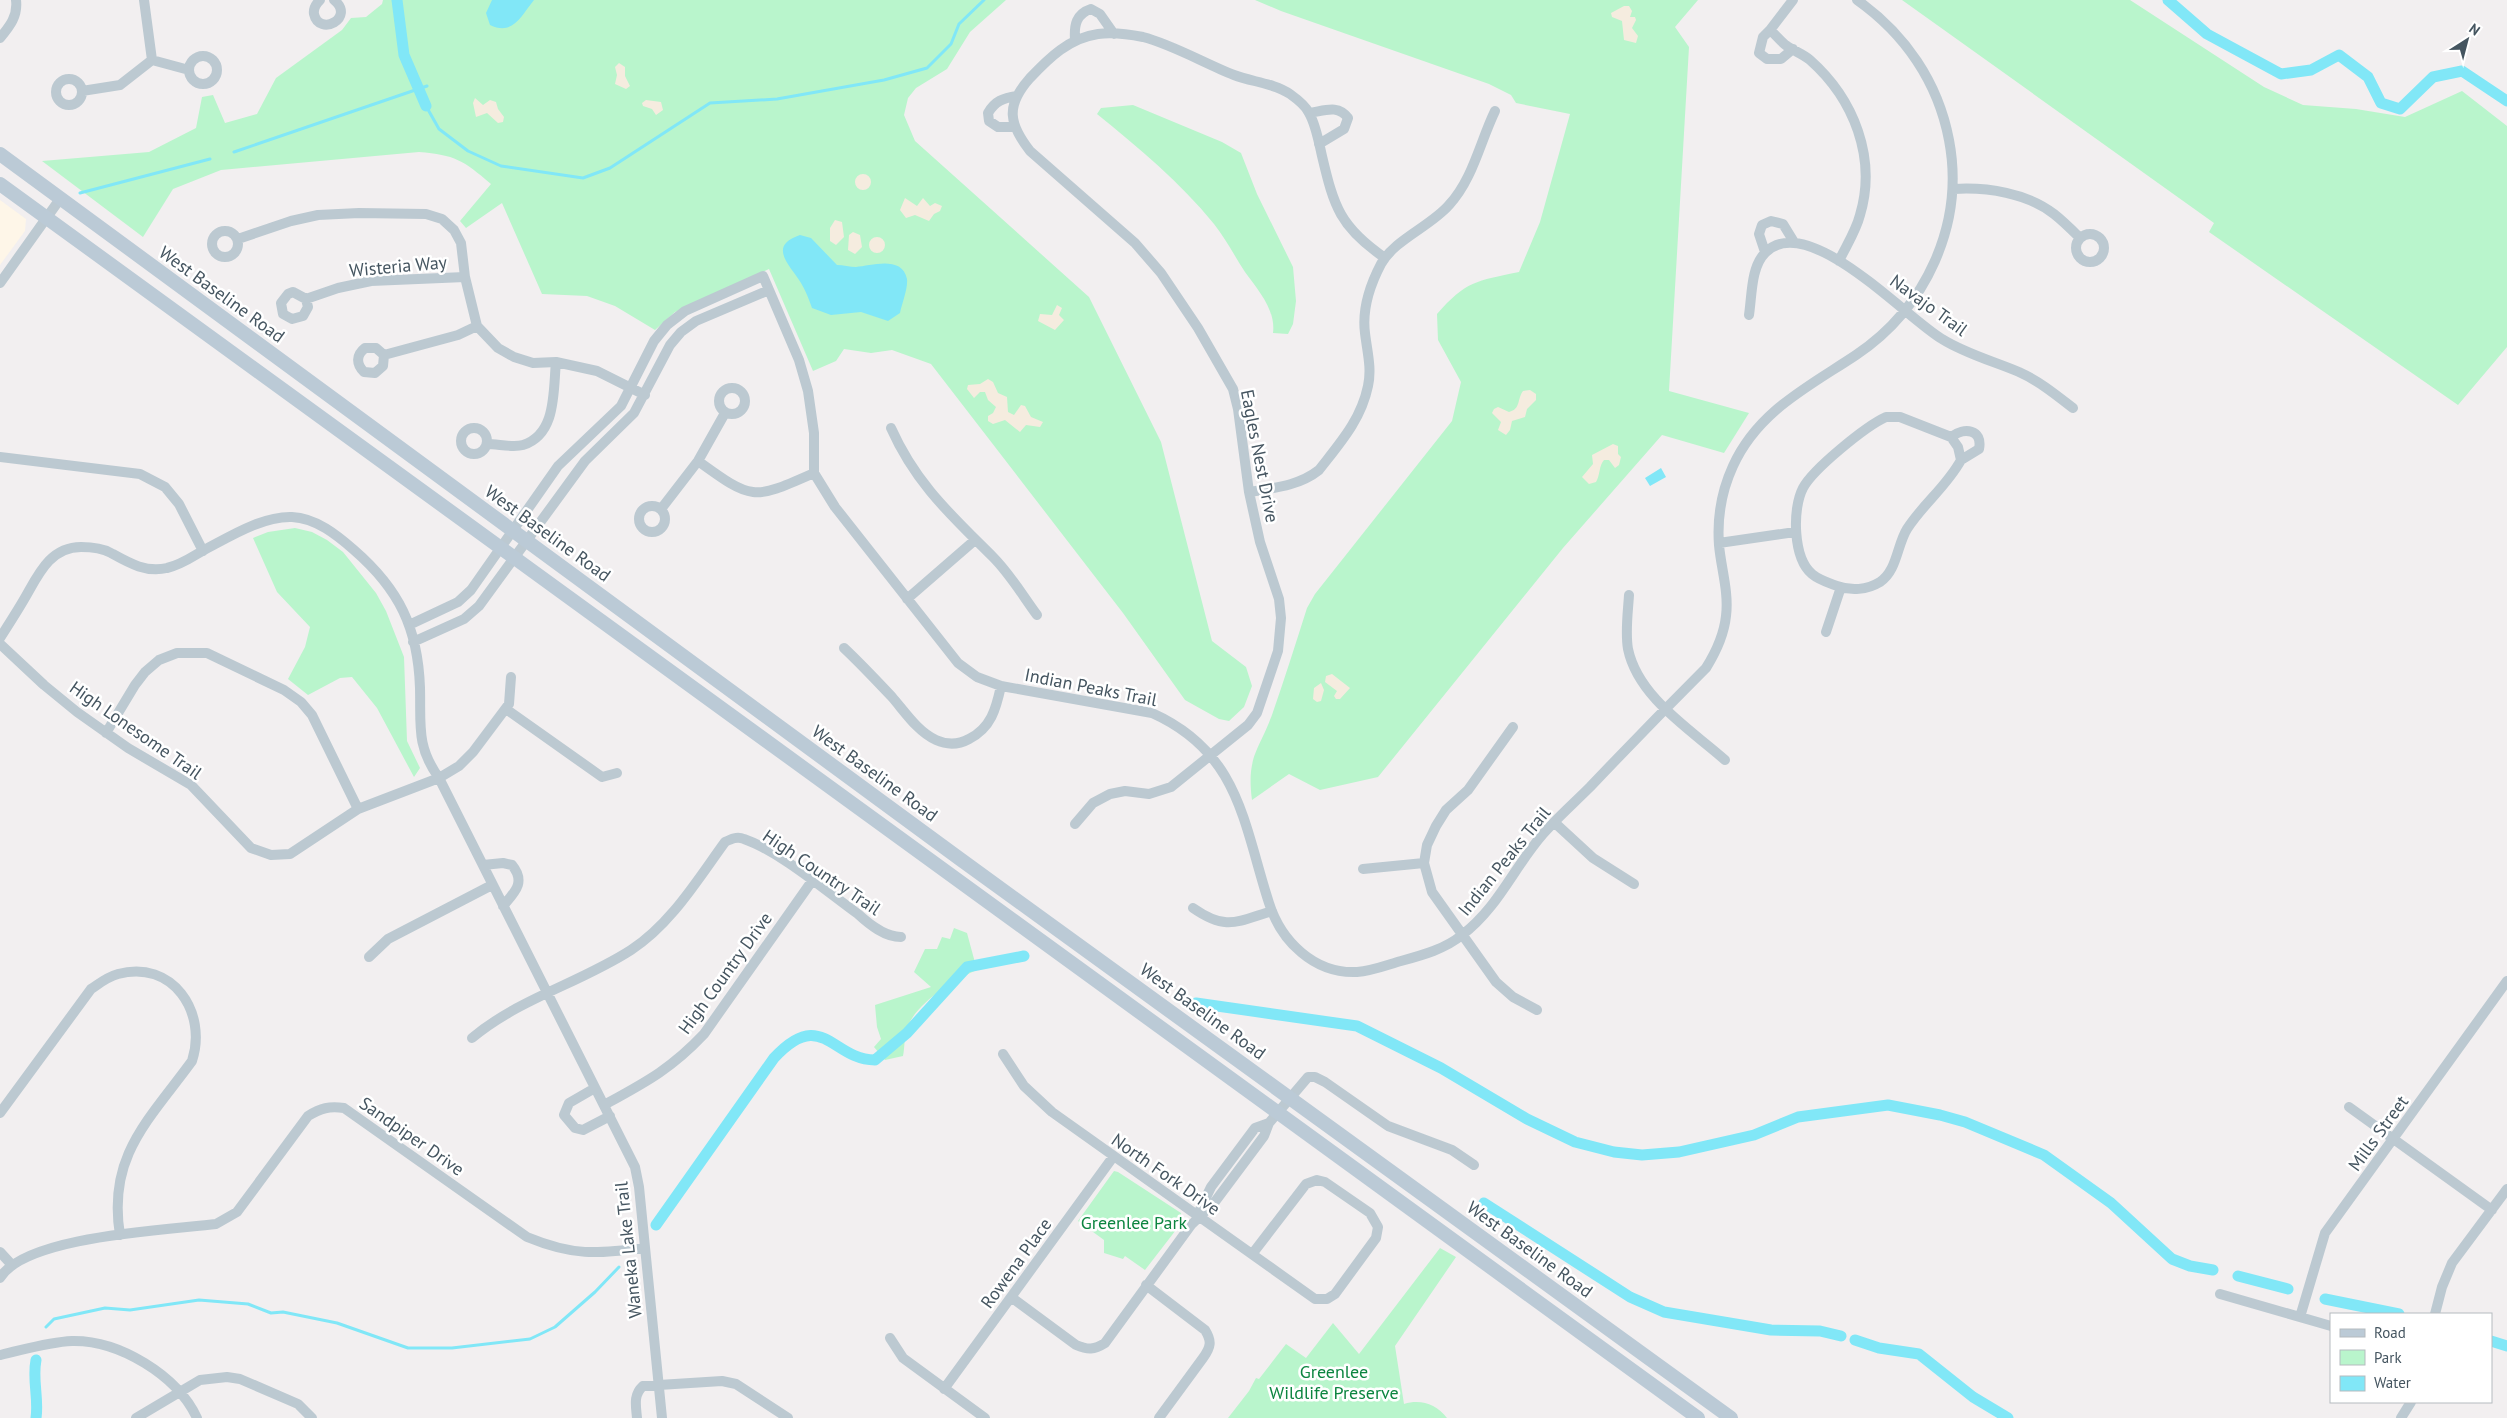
<svg xmlns="http://www.w3.org/2000/svg" width="2507" height="1418" viewBox="0 0 2507 1418" font-family="'PT Sans',sans-serif">
	<style>
		.commercial { fill: #fef6e8 }
		.green { fill: #b9f5cc }
		.sand { fill: #f5ecdf }
		.water { fill: #81e7f7 }
		.lines { fill: none; stroke-linecap: round; stroke-linejoin: round }
		.stream { stroke: #81e7f7; stroke-width: 3 }
		.canal { stroke: #81e7f7; stroke-width: 11 }
		.minor { stroke: #bcc9d1; stroke-width: 10 }
		.secondary { stroke: #bbcad6; stroke-width: 14 }
		.labels { text-anchor: middle; dominant-baseline: central; stroke-width: 5; stroke-linejoin: round; paint-order: stroke }
		.street-label { font-size: 18px; fill: #455560; stroke: #fff }
		.park-label { font-size: 18px; fill: #0c8540; stroke: #fff }
	</style>
	<rect width="100%" height="100%" fill="#f2eff0"/>
	<path class="commercial" d="M0 200 26 219 25 231 0 265Z"/>
	<path class="green" d="M383 0H1006L970 32 947 69 916 88 908 98 904 115 915 141 1089 297 1161 442 1212 641 1246 667 1252 686 1244 707 1229 721 1219 719 1185 700 1123 613 931 364 892 350 871 353 844 349 836 361 813 371 769 269 675 312 655 330 615 306 587 296 542 294 502 203 466 228 460 221 491 184C463 160 455 155 419 152L221 170 173 189 143 237 42 161 149 152 196 128 202 97 213 95 225 123 257 114 276 78 342 30 351 18 366 17 382 4Z
		M1255 0H1698L1675 27 1689 47 1669 391 1749 413 1724 453 1662 435 1563 548 1378 777 1320 790 1289 774 1252 800C1246 755 1260 750 1273 712 1285 677 1296 643 1307 608L1315 594 1452 421 1461 382 1438 340 1437 314C1466 281 1476 281 1519 272L1540 222 1570 114 1516 103 1511 95 1489 84 1281 11Z
		M1902 0H2130L2264 87 2303 105 2356 109 2405 117 2462 91 2507 126V347L2458 405 2209 232 2214 223Z
		M1133 105 1222 142 1241 153 1257 194 1293 267 1296 301 1293 324 1288 334 1273 333C1276 310 1258 290 1245 272 1235 257 1226 239 1214 224 1180 182 1139 148 1097 114L1101 108Z
		M295 528 312 532 327 540 343 552 376 593 386 611 404 657 407 741 420 768 414 777 377 708 352 677 340 678 308 695 288 679 305 647 310 627 277 592 253 538 268 532Z
		M954 928 967 933 977 970C953 980 920 1001 908 1025 904 1033 905 1046 903 1056L885 1060 874 1047 881 1039 877 1027 875 1005 931 987 914 972 925 949H937L942 937 950 939Z
		M1114 1171 1118 1172 1181 1213 1182 1219 1179 1226 1145 1270 1125 1256 1123 1259 1104 1253V1240L1078 1221Z
		M1440 1248 1456 1257 1395 1346 1404 1404C1421 1399 1436 1404 1447 1418H1228L1249 1391 1256 1378 1259 1379 1286 1344 1306 1358 1333 1323 1359 1354Z"/>
	<path class="sand" d="M1624 6H1629L1632 11 1630 17H1635L1636 20 1632 28 1638 36 1636 43 1624 40 1622 21 1612 17 1611 13Z
		M619 63 625 67V76L630 86 626 89 615 84 617 75 615 67Z
		M475 98 483 105 490 100 496 102 498 109 504 117 503 122 498 123 487 113 476 117 473 103Z
		M646 100 661 102 663 110 656 115 652 109 643 106 642 103Z
		M855 182a8 8 0 1 1 16 0a8 8 0 1 1-16 0Z
		M905 198 917 206 923 198 930 206 935 203 942 206 940 211 934 214 929 221 915 215 906 218 900 210Z
		M835 220 842 222 844 237 836 245 830 241V228Z
		M853 232 860 235 862 247 855 254 848 250 849 235Z
		M869 245a8 8 0 1 1 16 0a8 8 0 1 1-16 0Z
		M1057 305 1062 308 1059 315 1064 320 1055 330 1038 321 1040 314 1052 315Z
		M988 379 993 382 998 393 1007 397 1008 412 1014 415 1021 405 1025 406 1031 417 1043 422 1040 427 1026 425 1020 432 1005 420 993 424 988 421V416L993 413 996 407 988 400 985 392H980L974 398 967 389 968 385 980 384Z
		M1530 390 1536 394V400L1527 409 1525 417 1512 421 1510 430 1506 435 1498 430 1501 422 1492 413 1494 409 1498 407 1509 412C1521 409 1517 399 1523 391Z
		M1613 444 1618 446V454L1621 457 1619 465 1615 468 1609 460H1604C1599 465 1600 476 1596 482L1589 484 1582 477 1593 464 1592 455Z
		M1332 674 1350 688 1340 699H1336L1334 696 1337 691 1325 682 1326 676Z
		M1321 683 1324 690 1321 701 1317 702 1313 699 1314 688Z"/>
	<path class="water" d="M492 0H534C521 16 513 36 490 25L486 13Z
		M800 235 811 238 837 265C843 265 850 267 856 267 871 266 902 255 907 279 908 289 902 303 900 313L888 321 861 312 831 315 812 308C809 300 806 291 801 283 790 265 767 246 800 235Z
		M1661 468 1666 477 1650 486 1645 478Z"/>
	<g class="lines">
		<path class="stream" d="M426 106 439 129 468 151 501 166 583 178 610 168 710 103 777 99 884 80 927 68 951 44 959 24 984 0
			M234 152 427 86
			M80 193 210 159
			M46 1327 54 1319 105 1308 130 1310 199 1300 248 1304 271 1313 283 1312 337 1323 408 1348H452L530 1339 555 1327 595 1292 619 1267"/>
		<path class="canal" d="M397 0 404 55 426 106
			M2168 0 2207 34 2281 74 2311 70 2339 55 2368 77 2381 103 2400 109 2433 77 2462 71 2507 101
			M1196 1003 1357 1026 1441 1068 1527 1119 1575 1142 1614 1152 1642 1155 1679 1152 1754 1135 1798 1117 1888 1105 1940 1115 1965 1122 2044 1155 2111 1203 2172 1259 2190 1266 2213 1270
			M1484 1203 1630 1297 1664 1312 1771 1330 1820 1331 1841 1336
			M656 1225 774 1058C822 1006 832 1060 875 1060L907 1033 967 967 1024 956
			M2238 1276 2288 1289
			M2325 1299 2399 1314
			M1855 1340 1879 1348 1919 1354 1973 1397 2008 1418
			M2491 1341 2507 1346
			M36 1360C32 1380 39 1398 36 1418"/>
		<path class="minor" d="M144 0 152 60
			M320 0C316 4 313 8 314 14 319 37 356 18 334 0
			M1793 0 1770 30C1776 35 1781 42 1787 46 1794 51 1803 54 1810 60 1854 99 1877 158 1860 215 1856 231 1846 246 1839 261
			M1770 30 1763 37 1759 53 1767 59H1781L1793 49
			M0 38C10 26 18 16 16 0
			M1075 40C1074 25 1076 14 1091 9L1100 14 1114 34
			M189 70a14 14 0 1 1 28 0a14 14 0 1 1-28 0Z
			M152 60 189 70
			M56 92a13 13 0 1 1 26 0a13 13 0 1 1-26 0Z
			M82 91 120 85 152 60
			M1309 113C1324 111 1338 104 1348 118L1344 129 1319 144
			M1015 127H998L989 121 988 113C995 101 1003 98 1017 96
			M1954 189C1987 187 2027 193 2054 214 2063 221 2071 229 2079 237
			M212 244a13 13 0 1 1 26 0a13 13 0 1 1-26 0Z
			M2076 248a14 14 0 1 1 28 0a14 14 0 1 1-28 0Z
			M238 239 291 221 318 215 359 213 426 214 442 219 454 230 461 243 465 277 477 326 498 348 514 357 533 363 556 362 597 371 645 395
			M1765 252 1759 234 1762 225 1771 221 1783 224 1794 242
			M0 283 60 199
			M306 299 308 307 303 316 292 319 283 314 281 303 288 294 293 292 306 299 338 288 371 281 465 277
			M1749 315C1752 295 1751 267 1765 253 1807 209 1907 319 1942 339 1966 354 1993 361 2019 372 2039 381 2055 394 2073 408
			M384 355 383 366 375 373 364 372C356 364 356 355 365 348H376L384 355 458 335 477 326
			M719 401a13 13 0 1 1 26 0a13 13 0 1 1-26 0Z
			M1886 417H1900L1951 437 1958 447 1961 460C1947 486 1923 504 1907 529 1897 545 1897 571 1880 582 1867 590 1851 591 1837 586 1829 583 1819 580 1812 574 1793 558 1792 509 1803 488 1813 469 1866 426 1886 417Z
			M461 441a13 13 0 1 1 26 0a13 13 0 1 1-26 0Z
			M891 428C916 484 951 515 993 557 1010 574 1023 596 1037 615
			M1951 437C1964 427 1983 429 1979 449L1961 460
			M487 444C498 444 513 448 523 445 557 434 553 391 556 362
			M0 457 140 474 165 487 179 504 203 551
			M698 461C753 501 753 500 814 473
			M1249 492C1273 488 1299 486 1319 470 1340 443 1361 420 1368 386 1372 368 1367 351 1365 333 1362 310 1370 285 1381 264 1394 240 1431 226 1449 205 1473 179 1480 142 1495 111
			M639 519a13 13 0 1 1 26 0a13 13 0 1 1-26 0Z
			M661 509 698 461 725 413
			M1719 543 1795 532
			M1629 595C1628 612 1625 632 1628 649 1638 697 1690 729 1725 760
			M907 599 975 540
			M409 625 458 602 471 590 558 466 621 406 654 341 667 325 685 311 763 276 799 360 808 391 814 433V473L835 507 958 663 977 677 1001 686 1152 713C1239 752 1243 822 1269 903 1281 941 1314 974 1357 972 1372 971 1387 965 1401 961 1423 955 1445 949 1462 935 1498 908 1514 867 1543 834 1557 818 1574 803 1590 787 1628 747 1667 707 1706 668 1716 652 1724 635 1726 616 1729 592 1721 568 1719 545 1717 518 1722 490 1733 466 1758 411 1808 387 1856 355 1926 308 1965 224 1949 140 1938 82 1905 34 1857 0
			M1826 632 1841 587
			M0 638C9 624 18 610 26 596 39 573 51 547 81 547 92 547 102 548 111 553 129 563 146 573 167 568 181 565 192 557 204 550 229 537 262 516 292 517 316 518 337 535 354 550 399 589 418 628 420 688 421 725 416 746 439 778L635 1167 639 1187 662 1418
			M413 642 464 619 479 606 585 461 634 413 670 345 681 332 696 321 769 290
			M0 644 44 685 77 712 128 748 191 785 251 848 271 855 290 854 358 809 439 778 459 766 473 752 509 704 511 677
			M844 648C861 664 876 680 892 697 905 712 918 732 936 740 947 745 958 745 969 739 991 728 996 709 1001 686
			M506 709 602 777 617 773
			M1513 727 1468 790 1446 810 1436 826 1427 845 1424 863 1432 892 1496 982 1513 997 1537 1010
			M106 733 135 685 145 672 159 660 177 653H207L284 690 301 702 312 715 358 809
			M1555 823 1593 858 1634 884
			M1075 824 1093 803 1110 794 1125 791 1149 794 1171 787 1248 725 1257 713 1278 651 1281 618 1279 599 1260 542 1249 492 1238 409 1233 389 1198 328 1161 273 1135 243 1030 151C1009 124 1005 106 1030 78 1049 58 1069 38 1098 34 1113 32 1128 34 1143 37 1171 44 1206 64 1234 75 1252 82 1274 83 1290 94 1297 99 1306 106 1309 113 1316 125 1319 143 1322 156 1334 207 1340 227 1385 258
			M483 865 503 863 512 865C526 882 515 892 503 906
			M1363 869 1424 863
			M1193 908C1226 931 1236 922 1272 911
			M369 957 388 939 492 885
			M472 1038C520 998 580 983 631 950 671 924 698 879 725 842 731 839 737 836 744 839 781 852 826 891 858 914 870 925 885 937 901 937
			M1003 1054 1024 1086 1052 1112 1315 1299H1327L1335 1294 1376 1238 1378 1227 1370 1213 1325 1182 1317 1180 1306 1184 1253 1253
			M595 1088 569 1103 564 1115 575 1128 583 1130 610 1116
			M604 1105C646 1082 671 1069 704 1034L812 881
			M2349 1107 2492 1210
			M0 1113 91 989C100 983 107 977 118 974 172 959 208 1012 192 1061 149 1120 107 1156 120 1235
			M1198 1214 1211 1187 1255 1128 1269 1123
			M0 1252 11 1264
			M0 1278C25 1236 167 1230 216 1224L237 1212 308 1116C321 1108 329 1106 344 1108L527 1237C573 1256 596 1254 645 1248
			M1146 1285 1205 1330C1212 1341 1211 1347 1203 1358L1159 1418
			M2220 1294 2331 1326
			M1011 1297 1076 1345C1088 1350 1094 1350 1105 1343L1191 1225 1214 1203 1264 1136 1269 1123 1308 1077H1315L1325 1082 1388 1126 1452 1150 1474 1165
			M2435 1314 2442 1287 2452 1263 2507 1189
			M2300 1317 2325 1233 2507 981
			M890 1338 903 1358 985 1418
			M0 1355C23 1350 48 1342 72 1341 119 1340 177 1375 197 1418
			M944 1389 1113 1157
			M136 1418 200 1380 227 1377 240 1379 298 1404 312 1418
			M637 1418C636 1406 633 1395 643 1386L722 1381 736 1384 788 1418
			M2401 1418 2411 1402"/>
		<path class="secondary" d="M0 154 960 859 1731 1418
			M0 184 1698 1418"/>
	</g>
	<g class="labels">
		<g class="street-label">
			<text transform="translate(398 266) rotate(-5)">Wisteria Way</text>
			<text transform="translate(222 294) rotate(36)">West Baseline Road</text>
			<text transform="translate(1929 305) rotate(36)">Navajo Trail</text>
			<text transform="translate(1260 456) rotate(79)">Eagles Nest Drive</text>
			<text transform="translate(548 533) rotate(36)">West Baseline Road</text>
			<text transform="translate(1091 687) rotate(11)">Indian Peaks Trail</text>
			<text transform="translate(136 730) rotate(35)">High Lonesome Trail</text>
			<text transform="translate(875 773) rotate(36)">West Baseline Road</text>
			<text transform="translate(1504 861) rotate(-51)">Indian Peaks Trail</text>
			<text transform="translate(822 872) rotate(34)">High Country Trail</text>
			<text transform="translate(725 973) rotate(-54)">High Country Drive</text>
			<text transform="translate(1203 1011) rotate(36)">West Baseline Road</text>
			<text transform="translate(2378 1133) rotate(-54)">Mills Street</text>
			<text transform="translate(412 1136) rotate(35)">Sandpiper Drive</text>
			<text transform="translate(1166 1174) rotate(35)">North Fork Drive</text>
			<text transform="translate(1530 1249) rotate(36)">West Baseline Road</text>
			<text transform="translate(628 1250) rotate(-96)">Waneka Lake Trail</text>
			<text transform="translate(1016 1263) rotate(-54)">Rowena Place</text>
		</g>
		<g class="park-label">
			<text x="1134" y="1222">Greenlee Park</text>
			<text x="1334" y="1371">Greenlee<tspan x="1334" dy="21">Wildlife Preserve</tspan></text>
		</g>
	</g>
	<rect x="2330" y="1313" width="162" height="90" fill="#ffffff" stroke="#b5bbbf"/>
	<rect x="2340" y="1329" width="25" height="8" fill="#bbcad6" stroke="#b5bbbf"/>
	<text x="2374" y="1338" font-size="15" fill="#455560">Road</text>
	<rect x="2340" y="1350" width="25" height="15" fill="#b9f5cc" stroke="#b5bbbf"/>
	<text x="2374" y="1363" font-size="15" fill="#455560">Park</text>
	<rect x="2340" y="1376" width="25" height="15" fill="#81e7f7" stroke="#b5bbbf"/>
	<text x="2374" y="1388" font-size="15" fill="#455560">Water</text>
	<g transform="translate(2467 40) rotate(36)" stroke="#ffffff" stroke-width="4" paint-order="stroke">
	<path d="M0-4L9 19L0 12L-9 19Z" fill="#455560"/>
	<text y="-8" font-size="14" font-weight="bold" text-anchor="middle" fill="#455560">N</text>
	</g>
</svg>
